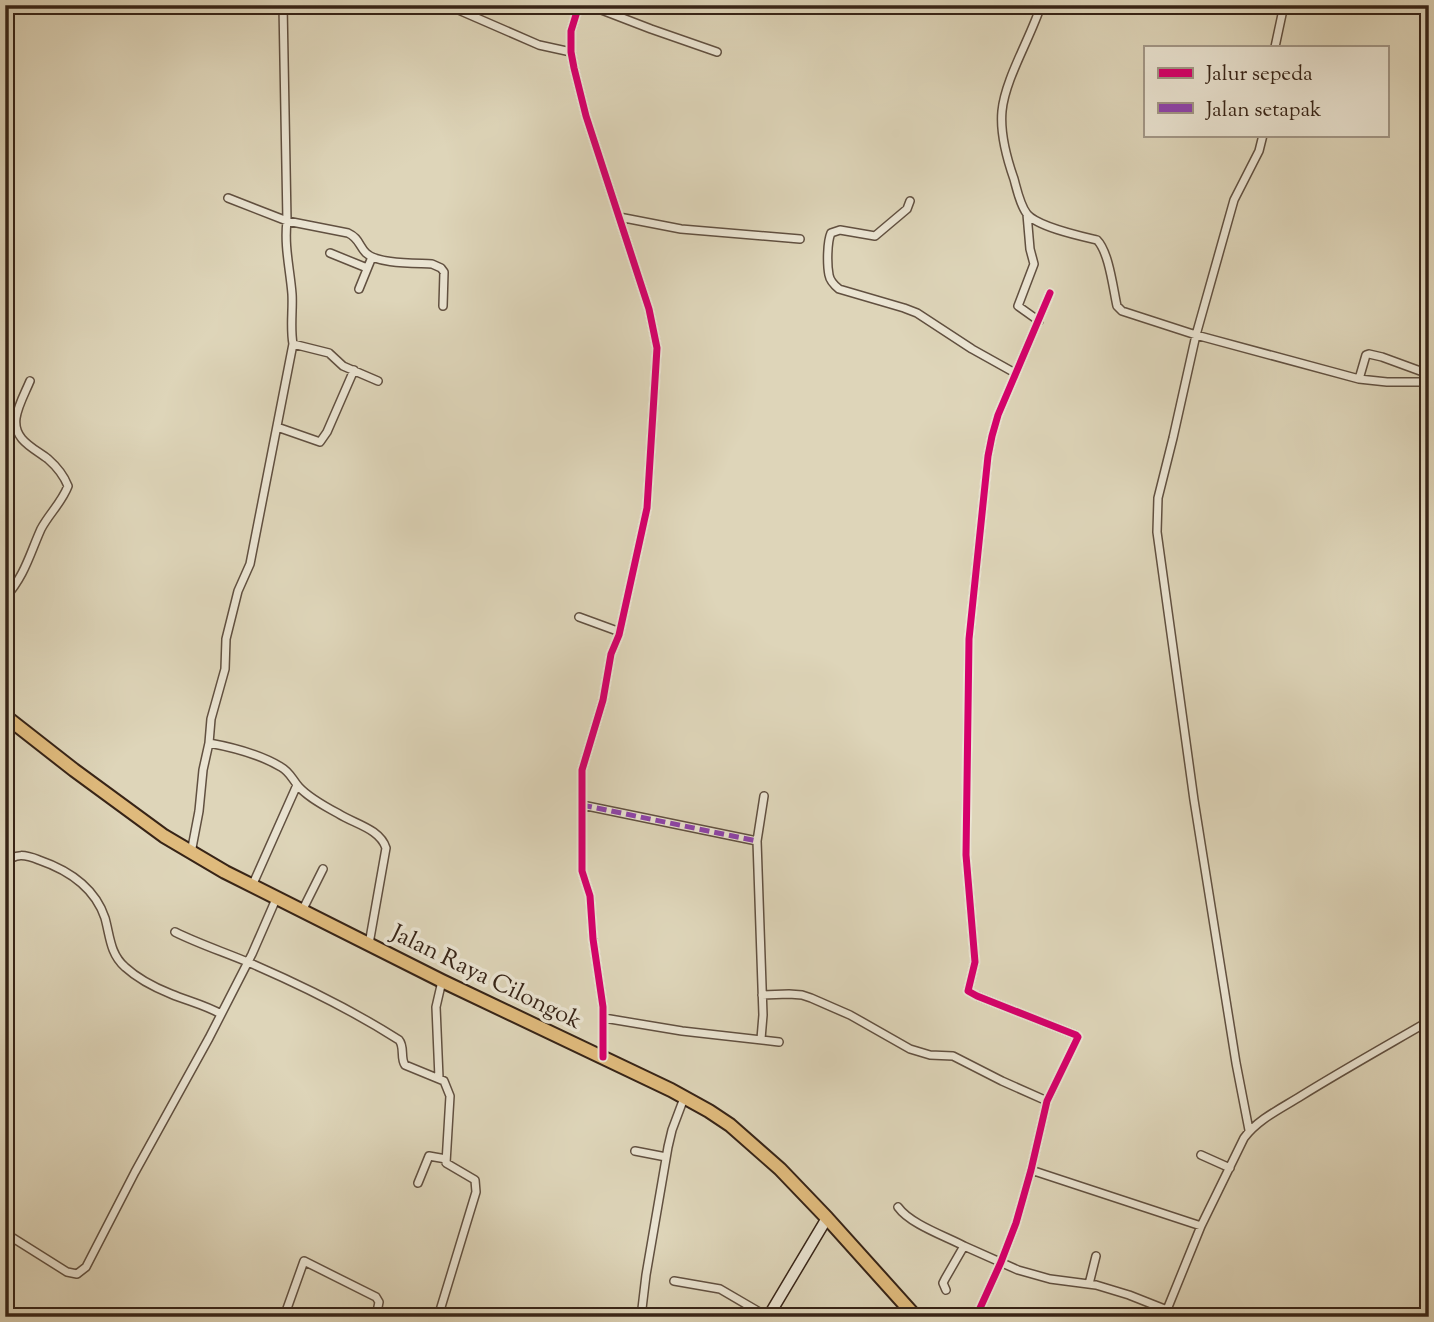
<svg xmlns="http://www.w3.org/2000/svg" width="1434" height="1322" viewBox="0 0 1434 1322" font-family="'Sorts Mill Goudy',serif">
	<style>
		.lines { fill: none; stroke-linecap: round; stroke-linejoin: round }
		.street-casing { stroke: #615040; stroke-width: 10 }
		.secondary-casing { stroke: #372417; stroke-width: 13 }
		.highway-casing { stroke: #372417; stroke-width: 16 }
		.street { stroke: #eae4d2; stroke-width: 7 }
		.secondary { stroke: #eae4d2; stroke-width: 10 }
		.highway { stroke: #dfba7c; stroke-width: 12 }
		.quiet { stroke: #8e44ad; stroke-width: 5; stroke-dasharray: 10 5; stroke-linecap: butt }
		.cycleway-casing { stroke: #eae4d2; stroke-width: 11 }
		.cycleway { stroke: #d6006c; stroke-width: 7 }
		.labels { text-anchor: middle; dominant-baseline: central; stroke-width: 7; stroke-linejoin: round; paint-order: stroke }
		.street-label { font-size: 24px; fill: #372417; stroke: #eae4d2 }
	</style>
	<rect width="100%" height="100%" fill="#ded5b9"/>
	<filter id="stains"><feTurbulence type="fractalNoise" baseFrequency=".00286" numOctaves="4"/><feColorMatrix values="0 0 0 0 .2 0 0 0 0 .09 0 0 0 0 .02 0 0 0 .5 -.17"/></filter>
	<radialGradient id="worn" r=".72"><stop offset=".6" stop-color="#630" stop-opacity="0"/><stop offset="1" stop-color="#630" stop-opacity=".3"/></radialGradient>
	<g class="lines">
		<g class="street-casing">
			<path id="street" d="M447 5 539 45 571 52
				M579 5 571 31V52L574 68 586 116 649 309 657 348 647 508 619 635 611 654 603 700 582 770V871L590 896 593 939 603 1007V1057
				M593 5 599 9 651 29 717 52
				M1041 5C1031 37 1005 79 1002 111 1000 132 1007 159 1014 179 1017 190 1020 205 1027 214 1038 227 1080 236 1097 240 1109 252 1113 288 1117 306L1122 311 1196 335 1359 379 1387 382H1429
				M1275 47 1284 5
				M228 198 287 221 348 233C359 238 359 246 366 253 377 264 416 263 432 264L441 268 444 272 443 306
				M910 201 907 209 875 236 840 230 831 233C827 242 827 265 829 275 830 281 834 285 839 289L904 308 917 313 972 349 1015 373
				M1027 214 1030 249 1034 264 1018 306 1039 321
				M619 217 681 229 800 239
				M330 253 367 268
				M359 289 372 257
				M293 344 329 353 343 366 378 381
				M1359 379 1366 355 1369 354 1382 357 1423 372
				M277 427 320 442 327 432 354 370
				M5 598C25 575 29 556 41 529 49 514 62 502 68 486 64 476 56 466 48 459 34 448 13 440 16 418 18 405 25 393 30 381
				M579 617 620 632
				M209 743C231 747 261 755 281 767 290 772 292 779 299 787 309 798 326 807 339 814 355 824 380 829 386 848L369 944
				M582 805 757 841
				M191 853 199 811 203 770 209 743 211 719 225 669 226 639 238 591 250 564 293 344C290 327 293 310 292 294 290 269 284 246 287 221L283 5
				M5 864C15 852 26 855 39 860 68 870 95 888 105 918 110 936 110 954 125 967 137 978 156 988 171 994 188 1001 205 1005 221 1014
				M252 886 297 785
				M302 911 323 869
				M175 932C199 944 224 952 250 963 301 985 352 1010 399 1040 405 1047 400 1058 405 1065L444 1081 450 1096 446 1163 475 1180 476 1192 438 1317
				M762 995 789 994 802 995 811 998 850 1015 910 1049 930 1055 953 1056 1002 1081 1047 1101
				M604 1018 682 1031 779 1042
				M761 1039 763 1015 757 841 764 796
				M439 1078 436 1007 442 981
				M1249 1130 1236 1063 1194 800 1157 532 1158 498 1173 438 1196 335 1234 200 1259 151 1263 135
				M635 1151 666 1157
				M1201 1155 1230 1168
				M1031 1170 1201 1226 1164 1317
				M418 1183 429 1156 446 1159
				M898 1207C910 1224 945 1236 964 1246
				M1201 1226 1244 1138C1258 1119 1282 1108 1301 1096 1343 1070 1386 1046 1429 1021
				M5 1233 67 1272 77 1274 86 1267 135 1172 209 1038 252 954 276 899
				M674 1281 720 1289 768 1317
				M1089 1284 1096 1256
				M946 1290 943 1283 945 1279 964 1246 1018 1270 1050 1279 1096 1285 1129 1295 1167 1310
				M284 1317 304 1261 376 1297 379 1302 376 1317
				M641 1317 646 1275 668 1147 672 1130 684 1098
				M976 1317 1001 1262 1016 1223 1031 1170 1047 1101 1078 1037 1076 1035 977 996 968 991 975 962 966 855 969 639 988 456 992 436 998 415 1050 293"/>
		</g>
		<g class="secondary-casing">
			<path id="secondary" d="M768 1317 827 1218"/>
		</g>
		<g class="highway-casing">
			<path id="highway" d="M5 716 74 770 164 836 225 872 442 981 671 1090 709 1111 730 1125 780 1169 827 1218 916 1317"/>
		</g>
		<use href="#street" class="street"/>
		<use href="#secondary" class="secondary"/>
		<use href="#highway" class="highway"/>
		<path class="quiet" d="M582 805 757 841"/>
		<g class="cycleway-casing">
			<path id="cycleway" d="M579 5 571 31V52L574 68 586 116 649 309 657 348 647 508 619 635 611 654 603 700 582 770V871L590 896 593 939 603 1007V1057
				M976 1317 1001 1262 1016 1223 1031 1170 1047 1101 1078 1037 1076 1035 977 996 968 991 975 962 966 855 969 639 988 456 992 436 998 415 1050 293"/>
		</g>
		<use href="#cycleway" class="cycleway"/>
	</g>
	<g class="labels">
		<g class="street-label">
			<text transform="translate(486 978) rotate(26)">Jalan Raya Cilongok</text>
		</g>
	</g>
	<rect width="1434" height="1322" fill="none" stroke="#ded5b9" stroke-width="28"/>
	<rect x="7" y="7" width="1420" height="1308" fill="none" stroke="#372417" stroke-width="3.5"/>
	<rect x="14" y="14" width="1406" height="1294" fill="none" stroke="#372417" stroke-width="2"/>
	<rect x="1144" y="46" width="245" height="91" fill="#eae4d2" stroke="#a29787" stroke-width="2"/>
	<rect x="1158" y="68" width="35" height="10" fill="#d6006c" stroke="#a29787" stroke-width="2"/>
	<text x="1206" y="80" font-size="21" fill="#372417">Jalur sepeda</text>
	<rect x="1158" y="103" width="35" height="10" fill="#8e44ad" stroke="#a29787" stroke-width="2"/>
	<text x="1206" y="116" font-size="21" fill="#372417">Jalan setapak</text>
	<rect width="100%" height="100%" filter="url(#stains)"/>
	<rect width="100%" height="100%" fill="url(#worn)"/>
</svg>
